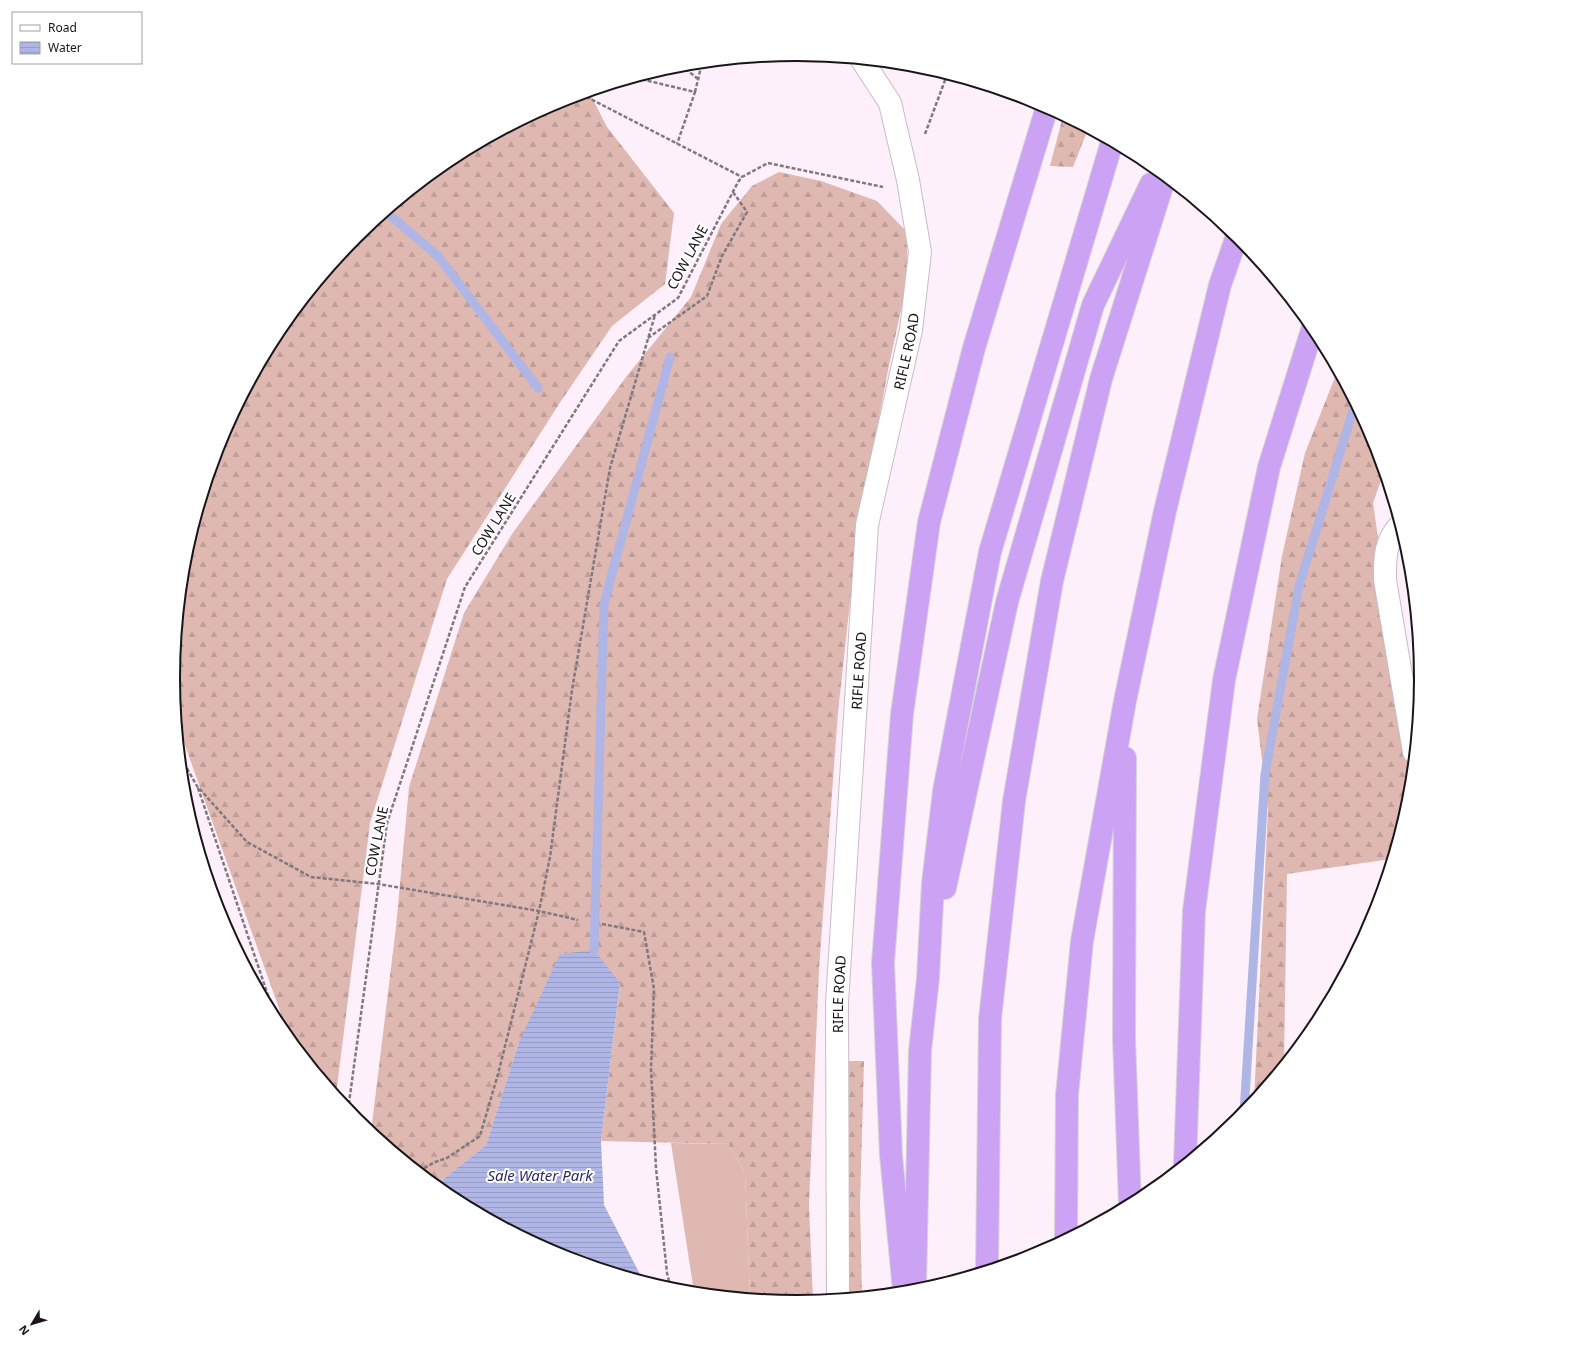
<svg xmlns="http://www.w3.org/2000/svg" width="1594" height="1356" viewBox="0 0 1594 1356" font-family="'Noto Sans',sans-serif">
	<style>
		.grass { fill: #dfb8b1 }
		.forest { fill: url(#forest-firs) }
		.water { fill: url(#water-rules) }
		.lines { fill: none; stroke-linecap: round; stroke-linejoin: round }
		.stream { stroke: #afb6e5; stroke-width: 9 }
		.street-casing { stroke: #c8bcc5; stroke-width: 24 }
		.highway-casing { stroke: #d6d5d5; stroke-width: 24 }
		.path { stroke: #80787e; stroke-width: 2.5; stroke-dasharray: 4 2; stroke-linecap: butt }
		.street { stroke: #fff; stroke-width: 22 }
		.highway { stroke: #cba2f4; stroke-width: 22 }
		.labels { text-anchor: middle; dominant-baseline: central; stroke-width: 4; stroke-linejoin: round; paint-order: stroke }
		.street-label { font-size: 14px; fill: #191518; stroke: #fff }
		.water-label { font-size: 15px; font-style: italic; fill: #292962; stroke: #fff }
		.rim { fill: none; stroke: #191518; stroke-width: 2 }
	</style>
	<defs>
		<pattern id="forest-firs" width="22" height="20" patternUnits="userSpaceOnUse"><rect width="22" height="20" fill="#dfb8b1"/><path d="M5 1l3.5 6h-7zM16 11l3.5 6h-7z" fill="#bf9d98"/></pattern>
		<pattern id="water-rules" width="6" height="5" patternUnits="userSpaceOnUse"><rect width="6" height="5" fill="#afb6e5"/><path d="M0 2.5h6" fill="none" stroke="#969cc4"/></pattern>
	</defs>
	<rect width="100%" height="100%" fill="#fdf0fa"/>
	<path class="grass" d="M671 1143 728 1144 745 1173 750 1297 694 1292Z"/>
	<path class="forest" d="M589 92 607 127 674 213 665 284 612 326 561 401 447 579 370 823 336 1095 290 1039 177 723 173 678 185 556 221 439 278 331 356 237 451 159 558 101Z
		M1063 116 1088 129 1073 167 1050 166Z
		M779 172 821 181 877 201 905 230 907 248 908 278 889 365 858 529 838 712 819 969 809 1205 813 1300 797 1302 750 1297 745 1173 728 1144 601 1141 620 984 519 1042 486 1145 436 1185 371 1132 396 927 409 787 464 613 512 534 626 377 691 297 721 224 752 186Z
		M1337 372 1374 439 1384 472 1373 503 1412 772 1409 800 1391 859 1287 874 1284 1064 1254 1101 1268 809 1257 719 1282 556 1305 453Z
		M847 1061H864L860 1204 862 1296 849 1297Z"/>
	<path class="water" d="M594 950 620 983 601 1141 604 1205 643 1280 558 1254 450 1197 436 1185 486 1145 519 1042 560 954Z"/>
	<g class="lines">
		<path class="stream" d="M386 212 438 256 538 388
			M594 950 604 604 670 357
			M1244 1113 1265 774 1299 586 1355 404"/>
		<g class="street-casing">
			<g id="street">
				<path d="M1400 525C1384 543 1385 558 1385 580L1414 752"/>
				<path id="s1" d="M838 1298 837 1003 867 525 911 330 920 252 908 180 890 103 862 60"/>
			</g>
		</g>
		<g class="highway-casing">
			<path id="highway" d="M1125 758 1124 1039 1130 1204
				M945 888 1007 602 1093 305 1151 184
				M1185 1163 1194 911 1224 680 1269 467 1313 327
				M1066 1238 1067 1095 1082 941 1125 701 1165 511 1220 285 1237 236
				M987 1269 990 1019 1014 801 1052 581 1101 379 1165 177
				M915 1286 920 1051 928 978 933 883 944 791 990 552 1112 142
				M904 1291 891 1155 883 963 902 714 929 522 974 348 1047 107"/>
		</g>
		<path class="path" d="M681 65 698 79
			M636 78 695 92 677 144
			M695 92 702 63
			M581 94 742 177
			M925 134 947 75
			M648 338 707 296 722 256 747 212 733 192
			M181 758 197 786 247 842 311 877 378 884 539 911 550 857 572 690 610 468 655 315
			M198 788 277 1022
			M602 924 644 932 654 989 651 1069 656 1168 667 1273 671 1289
			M348 1110 387 823 465 587 619 341 678 298 738 182 742 177 768 163 883 187
			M419 1171 435 1162 447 1158 480 1136 498 1074 539 911 578 920"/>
		<use href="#street" class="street"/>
		<use href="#highway" class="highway"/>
	</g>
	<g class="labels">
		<g class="street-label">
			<text transform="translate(687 257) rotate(-62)">COW LANE</text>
			<text stroke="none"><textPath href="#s1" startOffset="952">RIFLE ROAD</textPath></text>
			<text transform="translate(493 524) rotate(-58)">COW LANE</text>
			<text stroke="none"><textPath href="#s1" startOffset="628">RIFLE ROAD</textPath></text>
			<text transform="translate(376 841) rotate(-79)">COW LANE</text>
			<text stroke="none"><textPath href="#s1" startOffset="304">RIFLE ROAD</textPath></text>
		</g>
		<g class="water-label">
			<text x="540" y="1175">Sale Water Park</text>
		</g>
	</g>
	<path d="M0 0H1594V1356H0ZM180 678a617 617 0 1 1 1234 0a617 617 0 1 1-1234 0Z" fill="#fff" fill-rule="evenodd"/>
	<path class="rim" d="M180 678a617 617 0 1 1 1234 0a617 617 0 1 1-1234 0Z"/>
	<rect x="12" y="12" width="130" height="52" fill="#ffffff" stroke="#a3a1a3"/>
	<rect x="20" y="25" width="20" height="6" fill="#ffffff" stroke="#a3a1a3"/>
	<text x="48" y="32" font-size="12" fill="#191518">Road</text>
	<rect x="20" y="42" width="20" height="12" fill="url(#water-rules)" stroke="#a3a1a3"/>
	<text x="48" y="52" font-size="12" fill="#191518">Water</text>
	<g transform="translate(32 1324) rotate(232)" stroke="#ffffff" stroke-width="3" paint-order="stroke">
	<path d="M0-3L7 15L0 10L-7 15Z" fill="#191518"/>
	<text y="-6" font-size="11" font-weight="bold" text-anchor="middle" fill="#191518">N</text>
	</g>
</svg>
